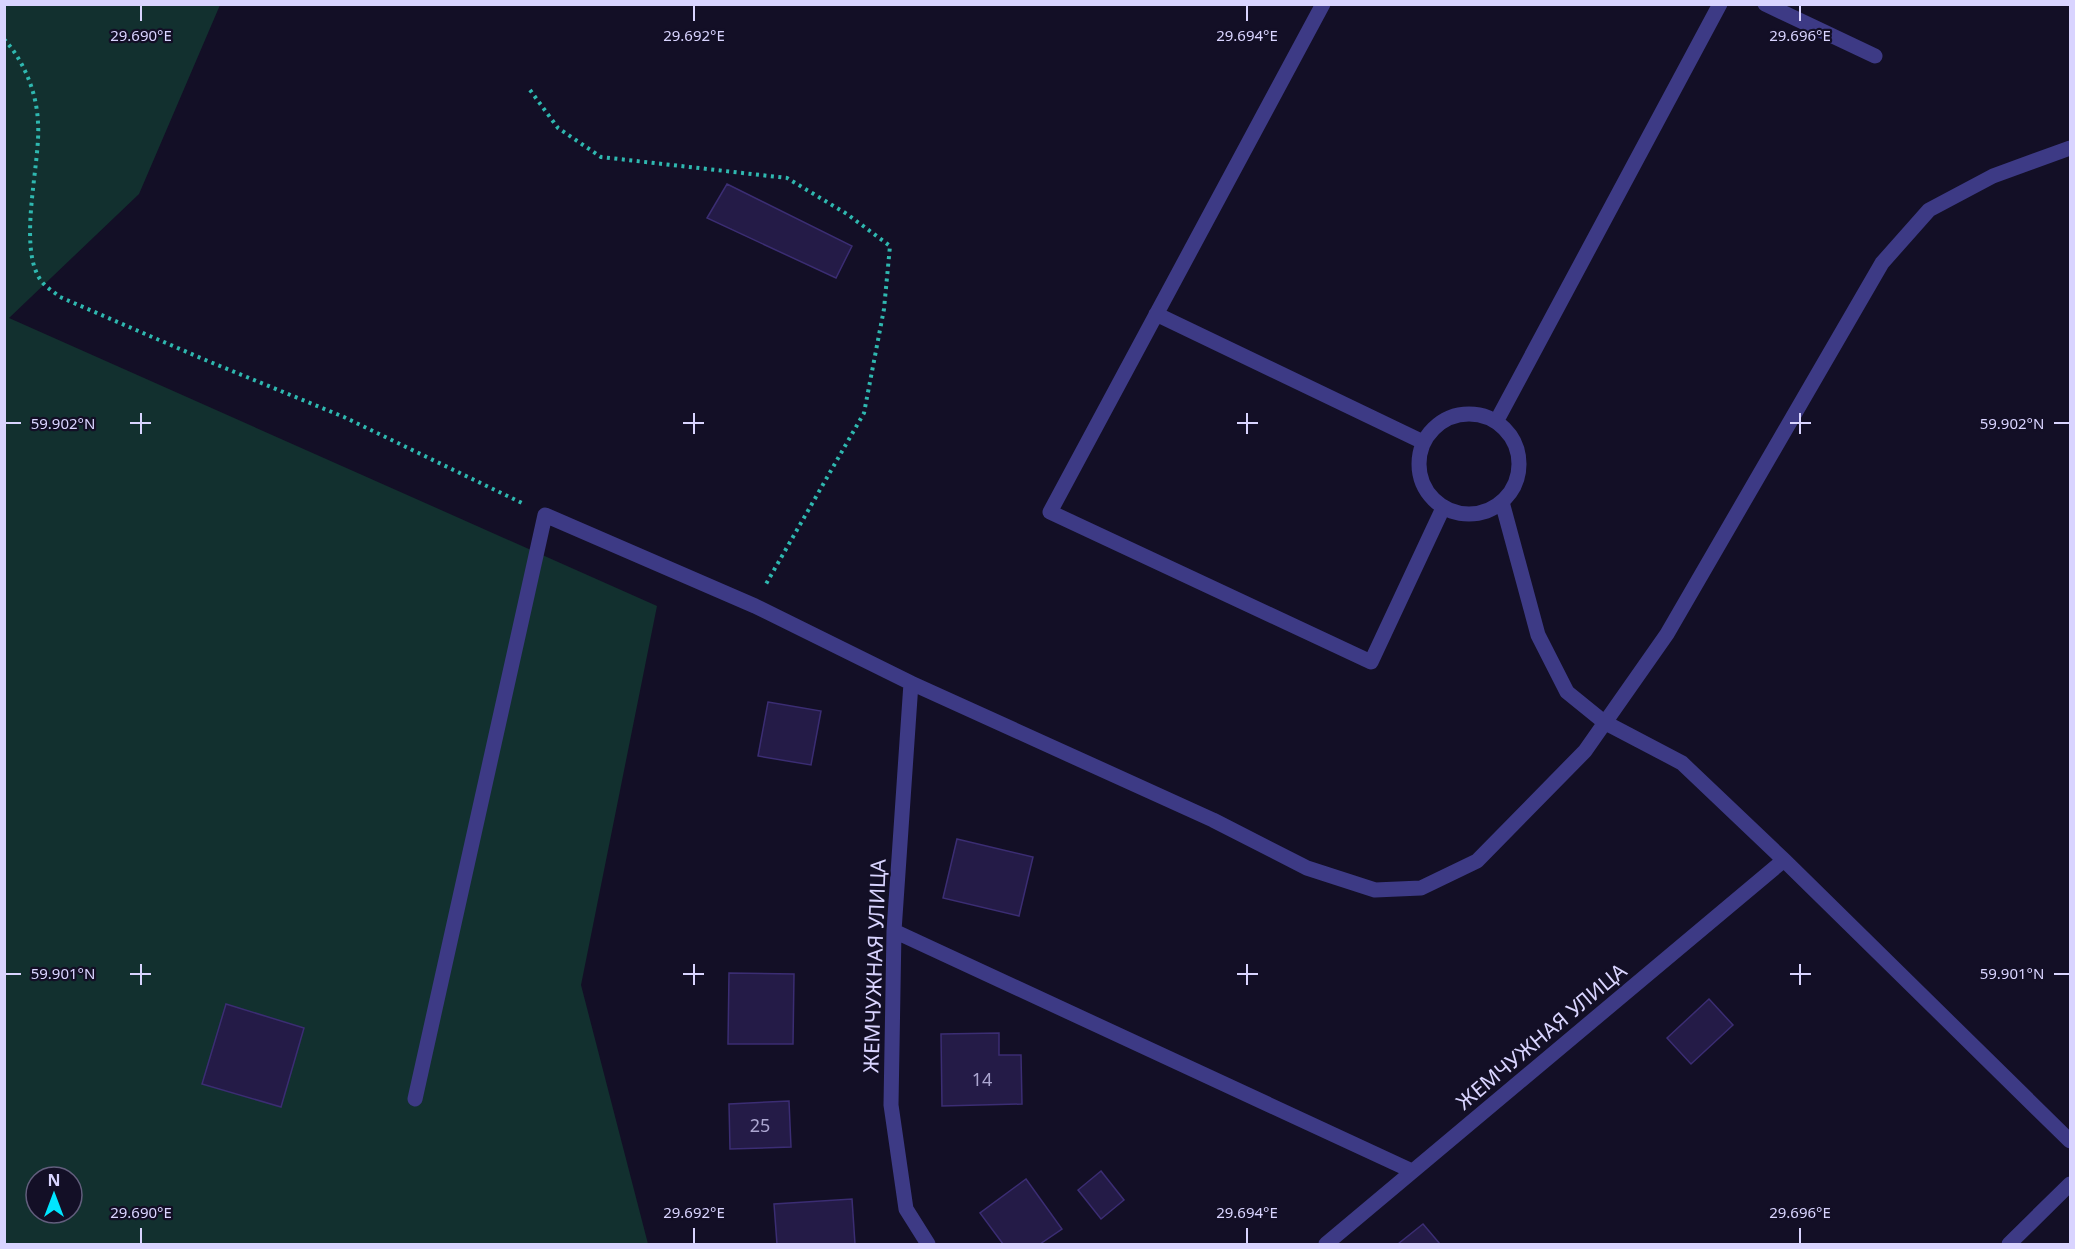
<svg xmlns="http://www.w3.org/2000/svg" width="2075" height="1249" viewBox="0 0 2075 1249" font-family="'Noto Sans',sans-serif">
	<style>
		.green { fill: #12302f; fill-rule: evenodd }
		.building { fill: #241b47; stroke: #3b2d73; stroke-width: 1.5 }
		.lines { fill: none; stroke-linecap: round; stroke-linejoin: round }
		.path { stroke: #2fb8b0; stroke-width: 4; stroke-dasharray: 3 4.5; stroke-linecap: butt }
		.service { stroke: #3d3a85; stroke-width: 15 }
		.minor { stroke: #3d3a85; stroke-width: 15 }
		.ticks { fill: none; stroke: #d9d4ff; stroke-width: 2 }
		.labels { text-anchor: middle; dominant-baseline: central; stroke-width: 4.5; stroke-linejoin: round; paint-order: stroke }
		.number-label { font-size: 18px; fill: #aca6d1 }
		.street-label { font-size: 21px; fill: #d9d4ff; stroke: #130f26 }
		.ticks-label { font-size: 15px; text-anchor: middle; fill: #d9d4ff; stroke: #130f26; stroke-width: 4.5; stroke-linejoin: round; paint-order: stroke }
	</style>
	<rect width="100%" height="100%" fill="#130f26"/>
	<path class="green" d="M5 5H220L139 194 9 318 657 606 581 985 648 1244H5ZM36 1177H72V1213H36Z"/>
	<path class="building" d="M727 184 852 246 836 278 707 218Z
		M768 702 821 711 811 765 758 756Z
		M957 839 1033 857 1019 916 943 898Z
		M729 973 794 974 793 1044H728Z
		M1709 999 1733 1025 1691 1064 1667 1038Z
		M226 1004 304 1028 281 1107 202 1084Z
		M999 1033V1055H1021L1022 1104 942 1106 941 1034Z
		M789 1101 791 1147 730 1149 729 1104Z
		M1101 1171 1124 1200 1101 1219 1078 1190Z
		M1026 1179 1062 1229 1040 1244H1003L980 1213Z
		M852 1199 855 1244H777L774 1204Z
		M1423 1224 1440 1244H1398Z"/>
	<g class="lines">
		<path class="path" d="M4 39C24 61 37 93 38 123 41 163 16 249 42 282 47 288 54 292 60 297L203 359 344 417 524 504
			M530 90 558 128 601 157 787 178 847 214 890 246 884 309 864 413 766 584"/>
		<path class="service" d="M1765 4 1875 56"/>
		<path class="minor" d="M1323 4 1050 512 1371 662 1443 508
			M1156 314 1423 442
			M1419 464a50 50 0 1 1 100 0a50 50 0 1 1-100 0Z
			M1496 422 1720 4
			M1502 502 1538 635 1567 692 1604 722 1682 763 1784 860 2070 1141
			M911 683 894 931 891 1105 906 1209 928 1244
			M894 931 1412 1171
			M415 1099 545 515 755 606 911 683 1213 820 1307 868 1375 890 1421 888 1477 861 1585 751 1667 634 1882 263 1929 210 1993 176 2070 148
			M1326 1244 1784 860
			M2009 1244 2070 1184"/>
	</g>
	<path class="ticks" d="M141 6V21M694 6V21M1247 6V21M1800 6V21M141 413V434M694 413V434M1247 413V434M1800 413V434M6 423H21M130 423H151M683 423H704M1237 423H1258M1790 423H1811M2054 423H2069M141 964V985M694 964V985M1247 964V985M1800 964V985M6 974H21M130 974H151M683 974H704M1237 974H1258M1790 974H1811M2054 974H2069M141 1228V1243M694 1228V1243M1247 1228V1243M1800 1228V1243"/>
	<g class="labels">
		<g class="number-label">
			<text x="982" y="1079">14</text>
			<text x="760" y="1125">25</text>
		</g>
		<g class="street-label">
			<text transform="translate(874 966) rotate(-88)">ЖЕМЧУЖНАЯ УЛИЦА</text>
			<text transform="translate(1541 1036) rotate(-40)">ЖЕМЧУЖНАЯ УЛИЦА</text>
		</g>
	</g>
	<g class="ticks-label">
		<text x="141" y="41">29.690°E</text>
		<text x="694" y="41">29.692°E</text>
		<text x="1247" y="41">29.694°E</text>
		<text x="1800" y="41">29.696°E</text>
		<text x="63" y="429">59.902°N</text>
		<text x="2012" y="429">59.902°N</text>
		<text x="63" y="979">59.901°N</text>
		<text x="2012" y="979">59.901°N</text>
		<text x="141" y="1218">29.690°E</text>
		<text x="694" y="1218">29.692°E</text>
		<text x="1247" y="1218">29.694°E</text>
		<text x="1800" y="1218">29.696°E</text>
	</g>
	<rect width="2075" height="1249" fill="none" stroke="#d9d4ff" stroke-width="12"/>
	<g transform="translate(54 1195)"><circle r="28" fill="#130f26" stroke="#625e7d" stroke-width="1.5"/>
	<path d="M0-4.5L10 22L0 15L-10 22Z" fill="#00e5ff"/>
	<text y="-9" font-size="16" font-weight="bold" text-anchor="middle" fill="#d9d4ff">N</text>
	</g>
</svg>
